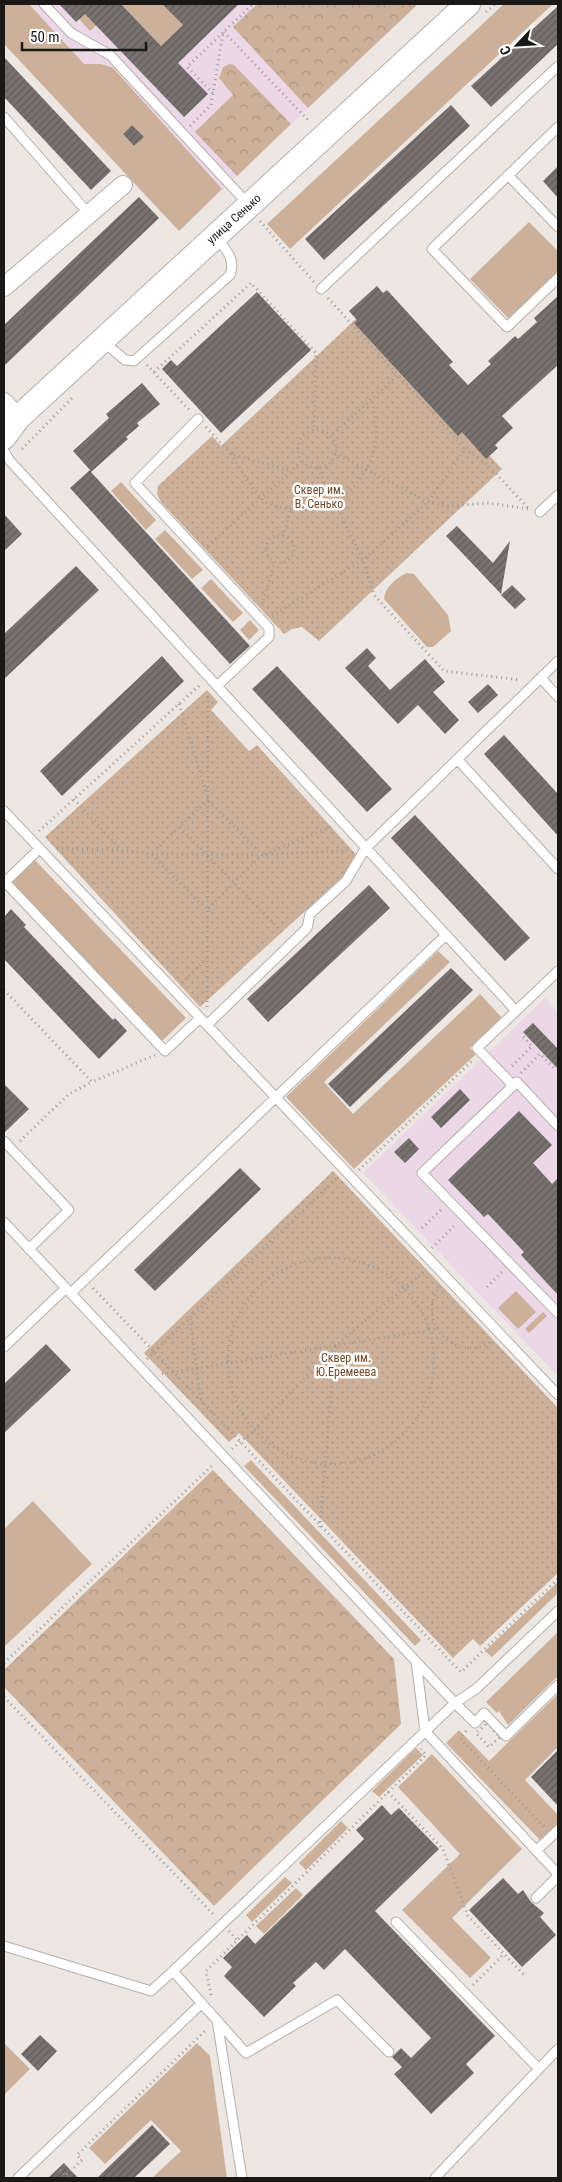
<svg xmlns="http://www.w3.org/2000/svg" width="562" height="2182" viewBox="0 0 562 2182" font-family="'Roboto Condensed',sans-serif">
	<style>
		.education { fill: #ecd7e6 }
		.green { fill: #cdb099; fill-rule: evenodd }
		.forest { fill: url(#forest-crowns) }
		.park { fill: url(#park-dots) }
		.building { fill: url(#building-hatch) }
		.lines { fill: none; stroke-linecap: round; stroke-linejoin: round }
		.lane-casing { stroke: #b5b0ac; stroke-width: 11 }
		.street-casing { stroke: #b5b0ac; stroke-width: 20 }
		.secondary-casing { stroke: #b5b0ac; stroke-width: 26 }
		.path { stroke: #a09c99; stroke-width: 3; stroke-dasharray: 1 4; stroke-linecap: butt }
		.lane { stroke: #fff; stroke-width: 9 }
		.street { stroke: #fff; stroke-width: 18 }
		.secondary { stroke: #fff; stroke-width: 24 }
		.labels { text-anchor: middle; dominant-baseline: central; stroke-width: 5; stroke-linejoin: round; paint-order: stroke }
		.street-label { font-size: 12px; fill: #1b1917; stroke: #fff }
		.park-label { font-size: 12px; fill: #724824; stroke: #fff }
	</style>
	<defs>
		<pattern id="forest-crowns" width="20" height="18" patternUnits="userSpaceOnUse" patternTransform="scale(1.25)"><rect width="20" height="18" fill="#cdb099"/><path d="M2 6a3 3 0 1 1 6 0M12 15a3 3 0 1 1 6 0" fill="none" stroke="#af9783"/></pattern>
		<pattern id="park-dots" width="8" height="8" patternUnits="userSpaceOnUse" patternTransform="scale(1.25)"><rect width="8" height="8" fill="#cdb099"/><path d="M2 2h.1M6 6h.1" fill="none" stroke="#af9783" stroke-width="1.8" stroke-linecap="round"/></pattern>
		<pattern id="building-hatch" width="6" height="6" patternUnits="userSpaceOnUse" patternTransform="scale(1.25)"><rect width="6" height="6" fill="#77726f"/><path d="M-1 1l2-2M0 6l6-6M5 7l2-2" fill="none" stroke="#615d5a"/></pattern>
	</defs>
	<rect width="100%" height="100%" fill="#ece7e3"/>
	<path class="education" d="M4 4H418L179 231 4 44Z
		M545 998 558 1012V1376L363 1173Z"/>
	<path class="green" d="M4 4H29L84 64H101L113 68 222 189 179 231 4 44ZM132 125 143 137 134 146 123 134Z
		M88 4H119L90 31 79 19 83 9Z
		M121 4H162L183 25 161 46Z
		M504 4H553L290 249 267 224Z
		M529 222 558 251V271L509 319 470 279Z
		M121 482 156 520 146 530 111 491Z
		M165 530 203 570 192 579 155 539Z
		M407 573 414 574 448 615 451 631 433 647H427L384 599C385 587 396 578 407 573Z
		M211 579 243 613 233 622 201 588Z
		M250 620 259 630 249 640 240 630Z
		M35 860 186 1018 162 1041 11 883Z
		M438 951 450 962 324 1082 353 1114 480 994 502 1018 470 1048 476 1054 354 1169 286 1097Z
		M516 1291 536 1312 518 1329 498 1308Z
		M543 1312 547 1316 529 1333 525 1329Z
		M251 1460 421 1640 415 1646 244 1466Z
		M33 1501 92 1564 4 1647V1529Z
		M558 1582V1593L492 1657 485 1651Z
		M558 1632V1676L508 1725 499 1711 497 1713 486 1702Z
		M558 1694V1747L525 1780 558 1815V1826L542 1842 446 1743 459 1730 489 1761Z
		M416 1748 423 1755 379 1797 372 1791Z
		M432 1754 522 1849 452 1918 491 1958 470 1978 402 1910 460 1854 398 1787Z
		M341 1821 348 1828 306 1870 299 1863Z
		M285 1877 292 1883 252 1922 246 1915Z
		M296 1888 303 1895 264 1934 256 1926Z
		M4 2043 30 2069 4 2095Z
		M197 2043 210 2056 227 2178H152L181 2151 151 2120 105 2164 89 2148Z"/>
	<path class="forest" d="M257 4H418L308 108 233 27Z
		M230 64 234 65 291 124 237 176 195 132 233 95 219 78 223 67Z
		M213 1470 394 1659 401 1724 214 1906 4 1687V1670Z"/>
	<path class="park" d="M359 316 502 469 319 641 302 627 292 629 284 634 161 502 157 494 158 486 212 436 221 446Z
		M207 690 218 702 211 710 249 751 257 745 361 860 200 1007 45 837Z
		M333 1171 558 1408V1573L480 1646 473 1639 453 1658 239 1433 229 1442 144 1353Z"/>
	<path class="building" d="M59 4H121L161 46 183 25 162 4H239L178 63 208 94 184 117 85 14 76 22Z
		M558 6V44L491 107 471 86Z
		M4 57 111 171 91 190 4 97Z
		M451 105 470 126 324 260 305 239Z
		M132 125 144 137 134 146 123 134Z
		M558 166V198L543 181Z
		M139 197 159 218 4 366V325Z
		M377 286 383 293 387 290 453 362 449 365 468 385 491 364 488 361 515 336 518 339 537 322 534 318 558 296V365L502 416 513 428 495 445 498 448 486 459 462 432 458 436 354 323 357 320 349 311Z
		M257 292 311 350 221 433 162 369 171 360 177 366Z
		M142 383 160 404 137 423 139 426 126 437 128 439 91 472 250 646 230 664 70 488 90 470 73 451 109 418 106 414Z
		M4 514 22 534 4 551Z
		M457 526 493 563 510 541 501 594 446 536Z
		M76 566 99 590 4 679V634Z
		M512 585 526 599 515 609 501 595Z
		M367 648 376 658 368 666 390 690 425 659 445 682 433 692 459 720 445 734 418 705 398 724 345 668Z
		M162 656 184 681 62 796 40 771Z
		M277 666 392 789 367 812 252 689Z
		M488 684 498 695 478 713 468 702Z
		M504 735 558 794V836L484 754Z
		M415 815 530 938 505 961 391 838Z
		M369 885 390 908 268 1022 247 999Z
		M11 909 26 925 24 927 113 1020 115 1018 127 1031 99 1059 4 959V917Z
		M451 968 473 990 350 1107 328 1084Z
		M533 1023 558 1049V1069L523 1032Z
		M4 1084 29 1109 4 1133Z
		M460 1089 470 1100 441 1128 431 1117Z
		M519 1111 552 1145 533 1163 552 1184 558 1178V1295L521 1255 524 1252 488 1214 484 1217 448 1180Z
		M409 1138 419 1149 405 1163 394 1152Z
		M240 1168 261 1189 155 1291 134 1270Z
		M46 1344 71 1370 4 1433V1384Z
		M558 1750V1806L531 1777Z
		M382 1805 391 1815 399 1808 439 1849 375 1911 495 2036 466 2064 474 2073 431 2114 394 2074 402 2067 392 2057 401 2048 411 2058 431 2038 345 1949 324 1970 316 1962 293 1983 296 1986 264 2017 224 1976 232 1967 223 1958 247 1935 255 1944 364 1839 356 1830Z
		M503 1878 518 1894 523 1890 531 1902 544 1913 540 1917 556 1935 522 1967 469 1910Z
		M40 2035 57 2051 38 2071 21 2054Z
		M152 2125 170 2144 134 2178H97Z
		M64 2163 78 2178H48Z"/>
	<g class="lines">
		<g class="lane-casing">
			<path id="lane" d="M44 4 71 33 110 55 248 204
				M4 117 89 214
				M558 127 432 249 507 327 558 278
				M509 176 558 227
				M321 289 558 66
				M104 342 125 360 134 361 230 275C236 259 226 250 216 237
				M198 419 135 483 269 628V637L217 686
				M4 451 10 461 516 1011 558 971
				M540 512 558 495
				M541 678 558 697
				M458 760 558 869
				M4 811 558 1395
				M39 849 5 882 165 1051 200 1018
				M207 1025 307 928 310 914 346 881 365 849 558 661
				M513 1085 477 1048 516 1011
				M558 1126 517 1082 422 1173 558 1313
				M4 1141 69 1210 29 1249
				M4 1222 455 1703 476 1689 558 1611
				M71 1293 445 936
				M4 1347 66 1288
				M416 1661 425 1731 558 1874
				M536 1851 558 1830
				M536 1898 558 1876
				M396 1922 539 2069
				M4 1946 151 1991 173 1971
				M217 2020 242 2178
				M389 2052 337 2000 246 2053 173 1971 455 1703 475 1723 484 1713 506 1736 558 1685
				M18 2178 202 2003
				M435 2178 558 2049"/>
		</g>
		<g class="street-casing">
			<path id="street" d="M4 287 123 185
				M4 402 18 418"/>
		</g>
		<g class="secondary-casing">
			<path id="secondary" d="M4 437 18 418 468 4"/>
		</g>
		<path class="path" d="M486 12 495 4
			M224 32 309 121
			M213 93 187 67 253 4
			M190 126 211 105 223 33
			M260 221 314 282
			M328 298 398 375
			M147 365 191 412
			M154 372 251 283 316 353 314 430
			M206 427 231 454 291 471
			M298 449a19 19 0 1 1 38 0a19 19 0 1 1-38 0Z
			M22 449 74 396
			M465 449 488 465 529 509
			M335 453 428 502 449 506 488 503 529 509
			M231 454C239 466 256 497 267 503 279 509 295 510 308 509 362 502 388 448 371 400
			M318 468 363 560 374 595 444 671 521 680
			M266 549a14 14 0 1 1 28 0a14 14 0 1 1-28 0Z
			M283 536 291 509
			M208 546 302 461
			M262 605 275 562
			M272 616 363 560 428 502 465 449 398 375 331 436
			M179 704 207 795
			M74 799 121 850
			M208 800 151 854 207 910 262 855 209 801
			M180 827 284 934
			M39 831 201 684
			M57 849 121 850 151 854 262 855 350 850
			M265 854 331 827
			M182 983 206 959
			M4 990 92 1082 155 1055
			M207 1007 208 696
			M512 1066 532 1046 521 1034
			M521 1073 540 1054 555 1069
			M20 1141 69 1094 92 1082
			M359 1170 473 1060
			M422 1228 441 1210
			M432 1248 456 1224
			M228 1361a103 103 0 1 1 206 0a103 103 0 1 1-206 0Z
			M440 1286C414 1321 455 1364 491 1342
			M487 1287 503 1271
			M93 1288 461 1672 558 1579
			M190 1319 201 1401
			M147 1359 336 1179
			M162 1374 436 1329
			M232 1449 254 1430 335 1346 426 1270
			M320 1527 335 1346
			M4 1663 214 1464
			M4 1697 215 1916
			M487 1723 500 1737 489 1747 476 1733Z
			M466 1731 460 1738 545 1828
			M388 1792 443 1849 468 1916 525 1976
			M229 1931 237 1940
			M473 1985 504 1954
			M211 1995 206 1971 426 1755 421 1749
			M60 2170 68 2178
			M63 2178 82 2160 77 2155 207 2029"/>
		<use href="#lane" class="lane"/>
		<use href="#street" class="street"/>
		<use href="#secondary" class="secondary"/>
	</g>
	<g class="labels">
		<g class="street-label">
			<text transform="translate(234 219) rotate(-42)">улица Сенько</text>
		</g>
		<g class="park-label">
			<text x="319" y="490">Сквер им.<tspan x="319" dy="14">В. Сенько</tspan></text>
			<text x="346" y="1358">Сквер им.<tspan x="346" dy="14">Ю.Еремеева</tspan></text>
		</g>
	</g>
	<rect width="562" height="2182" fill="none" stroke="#1b1917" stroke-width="10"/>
	<g transform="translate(517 45) rotate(245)" stroke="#ffffff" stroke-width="4" paint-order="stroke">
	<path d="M0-4L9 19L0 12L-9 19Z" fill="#1b1917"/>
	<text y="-8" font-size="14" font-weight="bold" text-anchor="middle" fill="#1b1917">С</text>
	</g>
	<path d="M22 42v8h124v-8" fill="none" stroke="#1b1917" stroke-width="2.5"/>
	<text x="30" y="42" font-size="15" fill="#1b1917" stroke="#ffffff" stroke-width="4" paint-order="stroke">50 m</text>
</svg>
